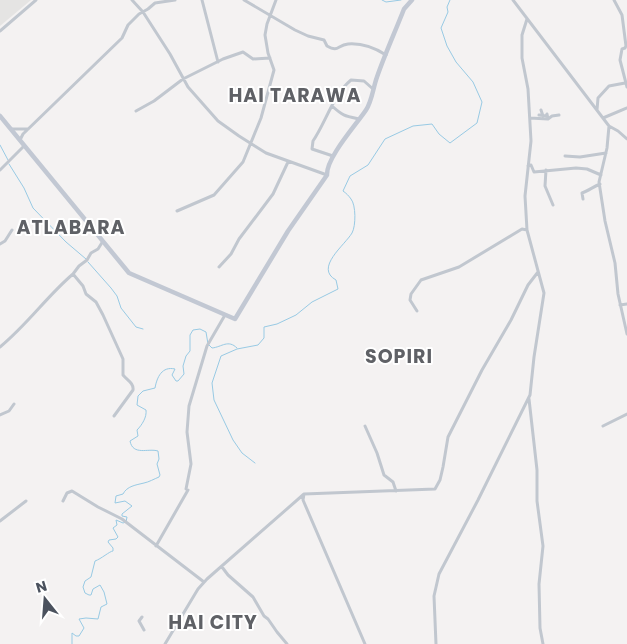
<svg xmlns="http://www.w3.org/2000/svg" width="627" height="644" viewBox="0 0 627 644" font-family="Poppins,sans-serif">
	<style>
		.education { fill: #e5e4e3 }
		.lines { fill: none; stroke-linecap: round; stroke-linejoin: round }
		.stream { stroke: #98cae4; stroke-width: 1 }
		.street { stroke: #c1c7cf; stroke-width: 3 }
		.secondary { stroke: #c2c8d3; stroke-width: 4.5 }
		.labels { text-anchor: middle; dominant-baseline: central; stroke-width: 4; stroke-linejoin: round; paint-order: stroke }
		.district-label { font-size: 19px; font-weight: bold; letter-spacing: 1px; fill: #5f6166; stroke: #fff }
	</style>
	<rect width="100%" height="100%" fill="#f4f2f2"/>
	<path class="education" d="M0 0H31L0 26Z"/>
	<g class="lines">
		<path class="stream" d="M382 0 386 2 401 0
			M0 145 8 160
			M9 164 24 188 33 208 66 242 86 259
			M88 262 111 288 117 296 121 308 136 327 143 329
			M255 463 242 453 233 440 214 400 212 383 221 356 237 349 258 345 264 338V327L277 324 296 315 312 302 338 289 336 280C314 268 345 245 352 233 356 226 356 205 351 199 349 196 346 193 343 191L350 176 368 165 385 139 413 126 432 124 439 134 450 143 477 123 482 102 473 82 456 62 447 46 441 28 448 12 447 7 450 0
			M72 644V633L76 636H79L84 628 79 619 86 618 98 619 101 607 107 604 104 592 100 585 93 589 91 595H89L85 593 83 587 85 581 91 577 95 561C101 559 110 551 113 551V548L108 542 109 540 116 539 118 537 113 528 117 525 116 520 123 523 126 522 127 517 122 516V514L132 506 125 501 115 503 116 496 123 494C127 486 136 485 144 483 149 482 154 479 159 477L160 475 157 464 159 459 158 451C148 448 133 456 130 441L138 436 137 430C142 425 147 417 146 410L137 405 138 396 143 391 155 388C157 377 162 366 175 369L172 375 176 381H178L184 374 183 366 186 356 190 351V335L193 330 200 329 206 332 208 344 212 348C222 347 228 339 237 348"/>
		<path class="street" d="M132 0 143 12 170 54 188 87 218 121 239 136 266 153 327 175
			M202 0 218 62
			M244 0 295 30 308 36 324 40 327 46C339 53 337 45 348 44 361 43 375 48 386 55
			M513 0 609 126 607 148 599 182 605 221 615 263 618 294 627 334
			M614 0 622 15 626 46 625 48 622 49 620 60 627 87
			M0 31 36 0
			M332 106C343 116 345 116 359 119
			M541 110 543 116
			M597 110 598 98 609 86 625 83
			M136 111 154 101 183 79 223 59 243 52 253 59 270 58
			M539 115 547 116
			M530 118 548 119 547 114
			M603 118 627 108
			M548 119 552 116 559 115
			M609 126 618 131 627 139
			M11 129H28
			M20 140 23 134 122 38 128 25 139 14 148 9 155 3 175 0
			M333 156 312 149 313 141C326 122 333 95 351 80L364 81 373 89
			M565 156 580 157 606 153
			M528 166 531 165 534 172 576 168 587 169 601 175
			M0 170 24 146
			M546 170 545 186 553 205
			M583 199 582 193C588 191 593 187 600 184
			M177 211 214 195 243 162 261 118 274 70 268 53 265 35 267 24 276 0
			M103 241 98 249 91 253 87 260 79 266 73 274 83 286 86 294 96 302 103 315 123 359V375C127 380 134 383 133 390L114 416
			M0 244 5 241 12 230
			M219 267 231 254 239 239 273 194 288 162
			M620 305 627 304
			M417 311 410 300 411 294 421 280 459 267 522 229 527 230
			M0 347C28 324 47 296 73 274
			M529 399 537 470V501L543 546 539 584 540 628 543 644
			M0 415 9 411 14 404
			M365 426 377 453 384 475 393 482 396 491
			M603 426 627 414
			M63 501 67 493 72 491 98 507 122 519 204 582
			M0 521 26 501
			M156 546 188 490 186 489 191 464 187 432 189 406 207 346 225 315
			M222 567 228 575 253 597 264 616 268 619 277 632 287 644
			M142 617 139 621 144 630
			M165 644 198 589 207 579 304 494
			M365 644 303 500 304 494 435 489 440 480 443 467 448 437 482 370 511 320 528 285 538 272
			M436 644 434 596 439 574 478 500 530 395 534 357 544 293 527 230 525 196 531 141 528 89 522 58V35L527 19"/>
		<path class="secondary" d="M0 116 129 273 235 319 288 231 327 175C326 158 356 125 366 110 372 101 373 88 377 77 385 54 395 32 404 9L412 0"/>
	</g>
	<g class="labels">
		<g class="district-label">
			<text x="295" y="95">HAI TARAWA</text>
			<text x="71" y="227">ATLABARA</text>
			<text x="399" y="356">SOPIRI</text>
			<text x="213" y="622">HAI CITY</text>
		</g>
	</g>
	<g transform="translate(45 599) rotate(343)" stroke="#ffffff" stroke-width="4" paint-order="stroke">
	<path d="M0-4L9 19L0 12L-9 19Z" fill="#4b525e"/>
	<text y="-8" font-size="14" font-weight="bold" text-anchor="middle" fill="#4b525e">N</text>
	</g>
</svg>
